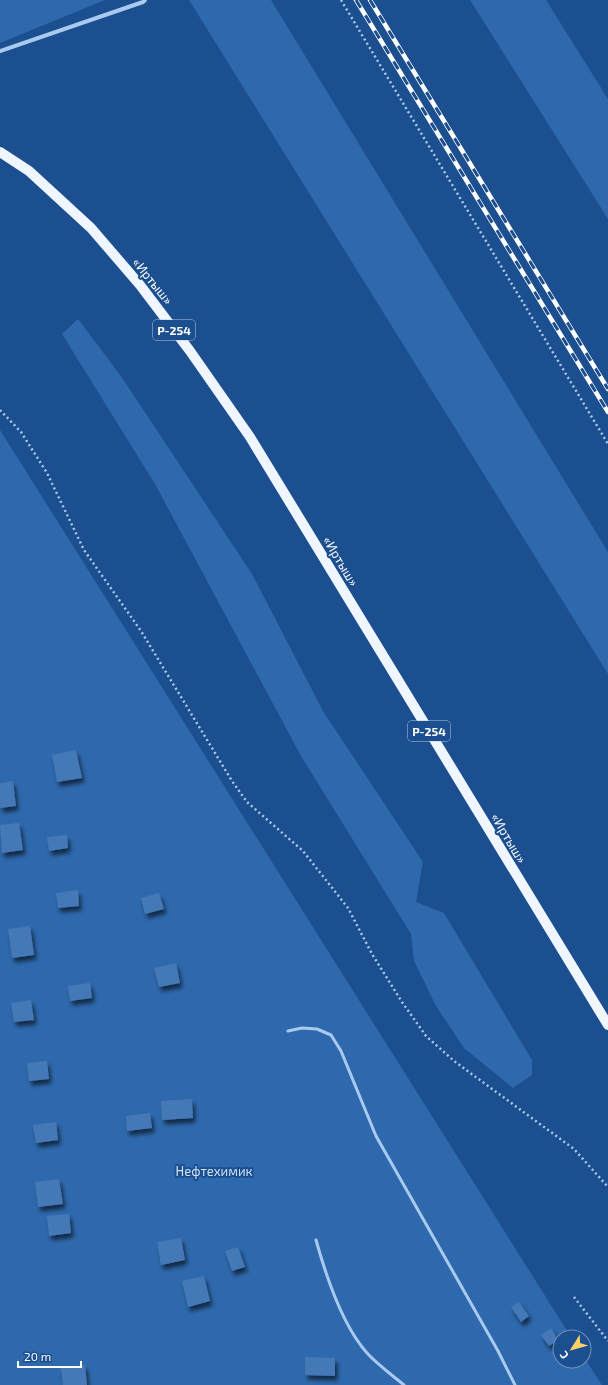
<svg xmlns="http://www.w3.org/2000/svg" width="608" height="1385" viewBox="0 0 608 1385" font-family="'Exo 2',sans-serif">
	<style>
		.green { fill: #2e69ad }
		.building { fill: #4478b7; filter: url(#shadow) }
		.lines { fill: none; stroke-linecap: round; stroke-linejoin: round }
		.path { stroke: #a9c9ee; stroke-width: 2.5; stroke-dasharray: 2 3; stroke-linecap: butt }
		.service { stroke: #a9c9ee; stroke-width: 3 }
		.minor { stroke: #a9c9ee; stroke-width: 4 }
		.primary { stroke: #f0f6ff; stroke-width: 10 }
		.rail-casing { stroke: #fff; stroke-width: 4.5 }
		.rail { stroke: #1b4f8f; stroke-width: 3; stroke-dasharray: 9; stroke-linecap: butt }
		.labels { text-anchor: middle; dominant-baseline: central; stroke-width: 4; stroke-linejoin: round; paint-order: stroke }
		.shield { fill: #1b4f8f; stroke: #bbcadd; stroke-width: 1 }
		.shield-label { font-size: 12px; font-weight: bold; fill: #fff }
		.street-label { font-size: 13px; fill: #fff; stroke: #1b4f8f }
		.park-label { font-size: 13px; fill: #cfe3fa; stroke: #1b4f8f }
	</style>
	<defs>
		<filter id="shadow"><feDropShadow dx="2.5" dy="4.5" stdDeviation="2" flood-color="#0009"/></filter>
	</defs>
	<rect width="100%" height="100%" fill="#1b4f8f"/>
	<path class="green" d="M0 0H105L0 43Z
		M189 0H271L608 552V674Z
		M470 0H546L608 99V219Z
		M78 319 121 376 252 574 323 711 423 862 416 902 444 913 532 1060V1075L513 1088 464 1048 436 1006 414 961 411 934 301 756 155 484 62 334Z
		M0 430 571 1337H560V1361H584V1357L602 1385H0Z"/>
	<path class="building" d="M76 750 82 778 57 782 52 755Z
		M13 781 16 806 0 808V783Z
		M19 823 23 850 2 853 0 825Z
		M67 835 68 848 49 851 47 837Z
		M78 890 79 906 58 908 56 893Z
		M159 893 164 909 145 914 141 898Z
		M30 926 34 955 12 958 8 929Z
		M176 963 180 983 159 987 154 968Z
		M90 983 92 998 70 1001 68 986Z
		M31 1000 34 1020 14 1022 11 1003Z
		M47 1061 49 1079 29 1081 27 1063Z
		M192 1099 193 1118 162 1120 161 1101Z
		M150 1113 152 1128 127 1131 126 1116Z
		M56 1122 58 1140 36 1143 33 1125Z
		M59 1179 63 1204 38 1207 35 1182Z
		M69 1214 71 1233 49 1236 47 1216Z
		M181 1238 185 1260 161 1265 157 1242Z
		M238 1247 245 1267 232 1271 225 1251Z
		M204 1276 210 1301 188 1307 182 1281Z
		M519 1302 529 1316 521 1322 511 1307Z
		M551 1328 558 1340 549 1346 541 1335Z
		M305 1357 335 1358V1376L305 1375Z
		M85 1365 87 1385H63L61 1368Z"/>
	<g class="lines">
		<path class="path" d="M341 0 608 444
			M0 410 21 432 47 473 84 550 141 631 232 781 247 802 303 851 348 908 372 954 402 1002 426 1036 454 1061 574 1149 608 1187
			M574 1297 608 1341"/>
		<path class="service" d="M288 1031 302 1028 317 1029 331 1035 341 1051 376 1136 498 1351 515 1385
			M316 1240C326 1276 342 1325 367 1353 378 1365 392 1375 404 1385"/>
		<path class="minor" d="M0 51 143 2 145 0"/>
		<path class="primary" d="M0 152 29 171 91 228 140 285 190 351 250 437 608 1025"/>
		<g class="rail-casing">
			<path id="rail" d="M356 0 608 412
				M370 0 608 389"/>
		</g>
		<use href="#rail" class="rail"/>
	</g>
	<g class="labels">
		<g class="shield">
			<rect x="153" y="320" width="42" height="20" rx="3"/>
			<rect x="408" y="721" width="42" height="20" rx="3"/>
		</g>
		<g class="shield-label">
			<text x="174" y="330">Р-254</text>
			<text x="429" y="731">Р-254</text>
		</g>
		<g class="street-label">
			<text transform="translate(153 281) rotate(51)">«Иртыш»</text>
			<text transform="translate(341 561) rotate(59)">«Иртыш»</text>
			<text transform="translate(509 838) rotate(59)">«Иртыш»</text>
		</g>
		<g class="park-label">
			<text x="214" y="1171">Нефтехимик</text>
		</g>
	</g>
	<g transform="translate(572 1349) rotate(233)"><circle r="19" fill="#1b4f8f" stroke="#7695bc"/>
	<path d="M0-3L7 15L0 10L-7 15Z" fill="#ffd166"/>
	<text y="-6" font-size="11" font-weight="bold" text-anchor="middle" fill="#ffffff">С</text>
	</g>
	<path d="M18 1361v6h63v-6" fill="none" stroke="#ffffff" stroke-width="2"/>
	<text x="24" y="1361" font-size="12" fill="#ffffff" stroke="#1b4f8f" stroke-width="3" paint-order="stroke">20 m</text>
</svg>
